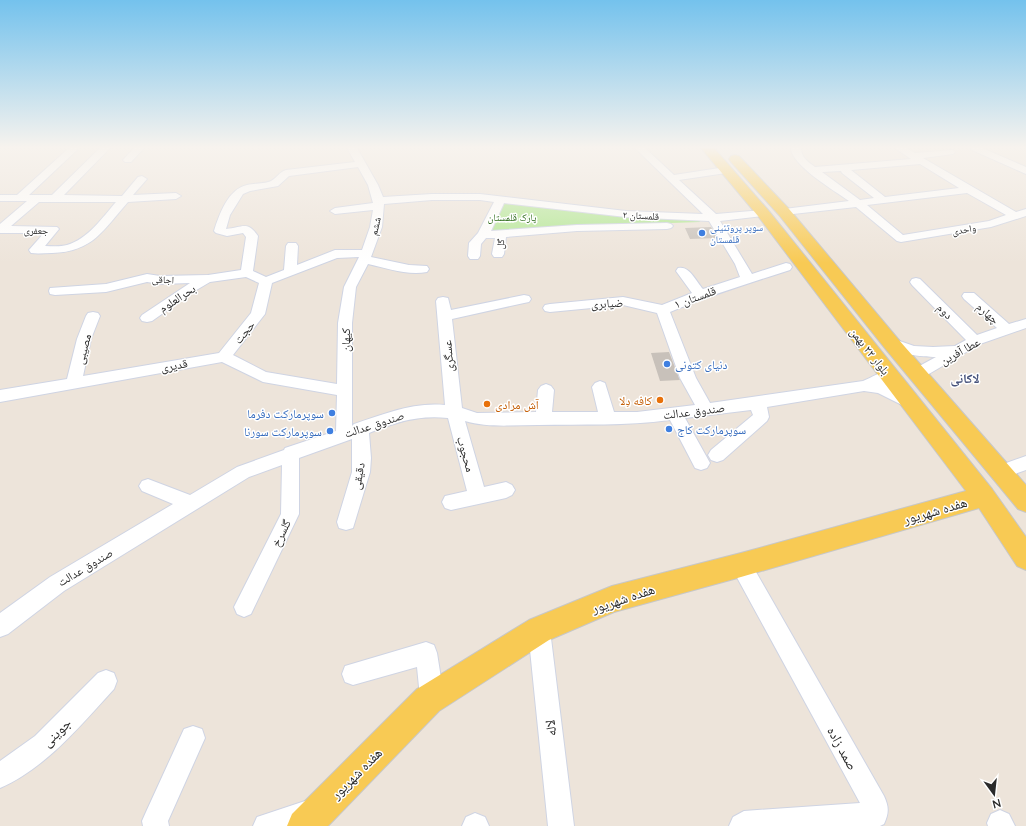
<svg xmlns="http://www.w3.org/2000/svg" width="1026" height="826" viewBox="0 0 1026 826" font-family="Lato,'Noto Naskh Arabic',sans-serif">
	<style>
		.green { fill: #b3e793 }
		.building { fill: #c8c1ba }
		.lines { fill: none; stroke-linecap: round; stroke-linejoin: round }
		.minor-casing { stroke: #cfd4e3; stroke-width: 2 }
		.major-casing { stroke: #c7c7c7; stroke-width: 2 }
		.minor { fill: #fff; fill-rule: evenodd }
		.major { fill: #f8ca54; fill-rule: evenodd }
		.shop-dot { fill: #3f7fe0; stroke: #fff; stroke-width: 1.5 }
		.food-dot { fill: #e8710a; stroke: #fff; stroke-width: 1.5 }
		.labels { text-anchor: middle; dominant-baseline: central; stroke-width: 3; stroke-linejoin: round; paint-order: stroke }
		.far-street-label { font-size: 10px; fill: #292929; stroke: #fff }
		.far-park-label { font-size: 10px; fill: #2b6a16; stroke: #fff }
		.far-shop-label { font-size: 10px; fill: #366cbe; stroke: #fff; text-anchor: start }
		.street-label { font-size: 12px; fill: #292929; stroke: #fff }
		.shop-label { font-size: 12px; fill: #366cbe; stroke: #fff; text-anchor: start }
		.food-label { font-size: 12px; fill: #c56008; stroke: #fff; text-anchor: end }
		.neighbourhood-label { font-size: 13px; font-weight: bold; fill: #47537c; stroke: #fff }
		.near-street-label { font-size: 14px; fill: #292929; stroke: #fff }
	</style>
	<rect width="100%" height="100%" fill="#ede4da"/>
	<path class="green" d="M504 202 699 220 700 222 586 226 485 233Z"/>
	<path class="building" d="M711 227 717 238 690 239 685 228Z
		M669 352 679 378 680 380 660 381 651 353Z"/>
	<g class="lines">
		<g class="minor-casing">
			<path id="minor" d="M69 148H79L29 195H52L100 148H110L64 195 122 196 138 177 142 176 147 179 133 195 176 193 181 196 176 199 128 202C103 230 93 252 52 253 45 253 38 254 31 253L29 250 44 233H0V224L27 201H0V195H17ZM39 202H116C102 218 88 239 67 245 60 247 52 246 45 246L59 229 57 227 11 226Z
				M134 148H144L131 162H125L123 160Z
				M347 148H357L378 185 383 197 432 194H480L626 211 703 214 635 148H645L674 175 726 167 730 168 731 170 730 172 726 173 679 180 716 214 763 210 767 211 769 213 763 216 720 221 752 274 786 263 790 264 792 267 790 270C750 283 710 295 670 312L696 378 710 403 863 381C874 377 883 369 895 372L898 376 895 380 885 384C896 387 912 393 918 403L916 407 910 409 878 393 864 391 767 407 769 417 767 421 723 460 717 462 711 460 708 455 711 450 753 415 751 410 685 418 710 463 707 468 701 470 695 468 670 420C626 426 582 424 538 425 514 425 488 428 465 421L484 487 506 482 512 485 515 490 512 495 506 498 451 510 445 508 442 502 445 496 467 491 448 418C417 415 397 422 369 433L371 458 370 472 353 528 346 530 339 528 337 522 352 472V439L299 458V514L251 614 244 617 237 614 234 607 281 514 282 465 249 477 64 591 8 634 0 637V613L50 577 173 504 142 491 139 486 142 481 148 479 190 495 237 467 284 450 285 448 336 431 337 395 263 382 222 362 0 402V390L67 379 77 339 86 316 88 313 93 312 98 313 100 316 91 339 83 376 219 353 251 313 259 283 246 277 210 282 193 292 152 321 147 322 142 321 140 318 142 315 190 283 160 284 147 282 106 292 55 295 50 294 49 291 50 288 106 284 147 274 160 276 208 275 241 270 246 237 243 233 227 236 216 233 214 231C219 215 228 189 247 185 254 183 265 184 271 181 277 178 279 172 286 170L355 162ZM358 167 368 185 373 203 335 208 330 211 335 214 373 210 370 227 362 250H335L297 265 298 246 296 243H288L286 246 284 270 266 277 253 271 258 236C247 220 242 228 226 229L230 215 243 194 250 191 278 186 289 176ZM432 200H480L494 202 478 233 469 243 468 256 470 259H478L480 256 481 244 486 238H495L492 254 494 257H502L504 254 506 237 577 231 667 229 671 228 673 226 671 224 667 223 577 225 491 231 504 203 626 217 709 221 735 264 740 277 703 289C696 281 689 265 678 268L676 271 692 293 662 305 623 297 550 304 545 305 543 308 545 311 550 312 623 305 657 313 680 378 695 405 637 412H614L605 383 600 381 595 383 592 387 598 412H552L554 390 551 386 546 384 541 386 538 390 536 412 477 413 462 408 452 319 524 303 529 302 531 299 529 296 524 295 451 310 448 298 443 297 438 298 436 301 445 405C413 402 384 414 354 424L352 426V323L356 287 368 264C386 268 408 276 427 272L429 269 427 266 409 265 371 257 382 227 384 204ZM359 257 344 287 338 323 337 384 266 372 233 355 265 314 272 283 337 258Z
				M791 148H801C801 157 808 162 815 167L911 159 895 148H906L915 153 953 150 955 152 953 154 923 158 1016 212 1026 209V216L991 227 901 242 897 241 856 207 784 215 780 214 779 212 780 210 784 209 849 201C835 191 791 165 791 148ZM920 164 959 188 885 197 851 170ZM841 171 842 173 874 198 860 200 822 172ZM967 193 1006 215 989 221 903 235 867 205Z
				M970 148H982L1026 167V174L972 150Z
				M916 278 920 279 977 335 997 328 964 299 962 296 964 293H974L1009 324 1026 319V328L980 344 922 378 917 379 912 378 909 374 912 370 936 357C923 357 891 354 884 343L886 340 891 338 914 346 933 347 955 346 966 340 912 285 910 282 912 279Z
				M1026 456V470L1001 479 995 477 992 472 995 467Z
				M741 556 748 558 884 796C889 807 889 813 884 824L880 826H729L733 817 744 811 860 803 734 572 731 565 734 558Z
				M539 619 547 622 550 630 574 826H548L528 630 531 622Z
				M426 642 434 645 437 653 444 697 440 705 432 709 424 705 420 697 417 667 353 685 345 682 342 674 345 666Z
				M106 670 114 673 117 681 114 689C81 725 46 768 0 788V761L35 736 98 673Z
				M193 726 202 729 205 738 168 821 169 826H143L142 821 146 812 184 729Z
				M311 799 320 803 324 812 320 821 308 826H253L257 817Z
				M1000 810 1009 814 1015 826H988L987 823 991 814Z
				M475 813 485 817 489 826H462L466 817Z"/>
		</g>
		<g class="major-casing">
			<path id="major" d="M701 148H714L768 210 992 489 1026 537V570L1017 566 979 508 741 577 614 612 549 640 439 711 328 826H287L292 814 417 689 529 620 612 586 741 553 966 491 758 216Z
				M735 155 739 156 789 209 898 339 1026 485V512L1018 509 884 347 779 215 731 162 729 159 731 156Z"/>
		</g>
		<use href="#minor" class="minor"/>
		<use href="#major" class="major"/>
	</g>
	<linearGradient id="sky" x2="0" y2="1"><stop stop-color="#74c2ed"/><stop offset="0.56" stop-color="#f7f3ee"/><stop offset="1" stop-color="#f7f3ee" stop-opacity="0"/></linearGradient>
	<rect width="1026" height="263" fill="url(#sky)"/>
	<g class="shop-dot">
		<circle cx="702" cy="233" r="4"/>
		<circle cx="667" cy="364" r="4"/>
		<circle cx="332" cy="413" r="4"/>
		<circle cx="669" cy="429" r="4"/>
		<circle cx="330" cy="431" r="4"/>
	</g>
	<g class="food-dot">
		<circle cx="660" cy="400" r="4"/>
		<circle cx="487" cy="404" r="4"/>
	</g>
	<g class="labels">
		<g class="far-street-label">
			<text transform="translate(641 215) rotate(3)">قلمستان ۲</text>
			<text transform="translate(375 226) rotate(-77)">ششم</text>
			<text transform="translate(964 229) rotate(-10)">واحدی</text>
			<text transform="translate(36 230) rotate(1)">جعفری</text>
			<text transform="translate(500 244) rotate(-83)">گل</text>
			<text transform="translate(163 279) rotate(3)">اجاقی</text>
		</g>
		<g class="far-park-label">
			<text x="512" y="217">پارک قلمستان</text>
		</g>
		<g class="far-shop-label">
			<text x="710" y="227">سوپر پروتئینی<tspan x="710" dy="12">قلمستان</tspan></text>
		</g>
		<g class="street-label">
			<text transform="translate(695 297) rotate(-20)">قلمستان ۱</text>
			<text transform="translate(177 298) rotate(-33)">بحرالعلوم</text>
			<text transform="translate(607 303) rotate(-3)">ضیابری</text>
			<text transform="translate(945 311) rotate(45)">دوم</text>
			<text transform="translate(988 313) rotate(42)">چهارم</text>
			<text transform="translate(244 332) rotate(-51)">حجت</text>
			<text transform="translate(345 340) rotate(-90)">کیهان</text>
			<text transform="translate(83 349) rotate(-75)">مصیبی</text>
			<text transform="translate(870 351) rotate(52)">بلوار ۲۲ بهمن</text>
			<text transform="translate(960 351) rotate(-29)">عطا آفرین</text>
			<text transform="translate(448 356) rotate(-95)">عسگری</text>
			<text transform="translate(174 365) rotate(-10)">قدیری</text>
			<text transform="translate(694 411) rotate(-7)">صندوق عدالت</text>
			<text transform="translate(374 424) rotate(-18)">صندوق عدالت</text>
			<text transform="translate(466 454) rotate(74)">محجوب</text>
			<text transform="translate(358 476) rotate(-80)">دقیقی</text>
			<text transform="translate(281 533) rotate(-64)">گلسرخ</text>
			<text transform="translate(85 567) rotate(-31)">صندوق عدالت</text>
		</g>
		<g class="shop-label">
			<text x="675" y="364">دنیای کتونی</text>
			<text x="324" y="413" text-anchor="end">سوپرمارکت دفرما</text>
			<text x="677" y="429">سوپرمارکت کاج</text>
			<text x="322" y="431" text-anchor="end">سوپرمارکت سورنا</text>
		</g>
		<g class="food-label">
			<text x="652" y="400">کافه دِلا</text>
			<text x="495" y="404" text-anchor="start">آش مرادی</text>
		</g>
		<g class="neighbourhood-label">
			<text x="965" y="378">لاکانی</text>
		</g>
		<g class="near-street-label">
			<text transform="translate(935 510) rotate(-16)">هفده شهریور</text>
			<text transform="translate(623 598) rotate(-18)">هفده شهریور</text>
			<text transform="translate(550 728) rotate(-96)">لاله</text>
			<text transform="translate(56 732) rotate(-44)">جوینی</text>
			<text transform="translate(843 748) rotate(61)">صمد زاده</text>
			<text transform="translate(356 773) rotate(-45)">هفده شهریور</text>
		</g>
	</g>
	<g transform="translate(994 794) rotate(165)" stroke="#ffffff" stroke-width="3" paint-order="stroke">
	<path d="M0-3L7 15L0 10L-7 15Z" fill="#292929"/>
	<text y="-6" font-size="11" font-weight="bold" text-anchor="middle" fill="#292929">N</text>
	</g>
</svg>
